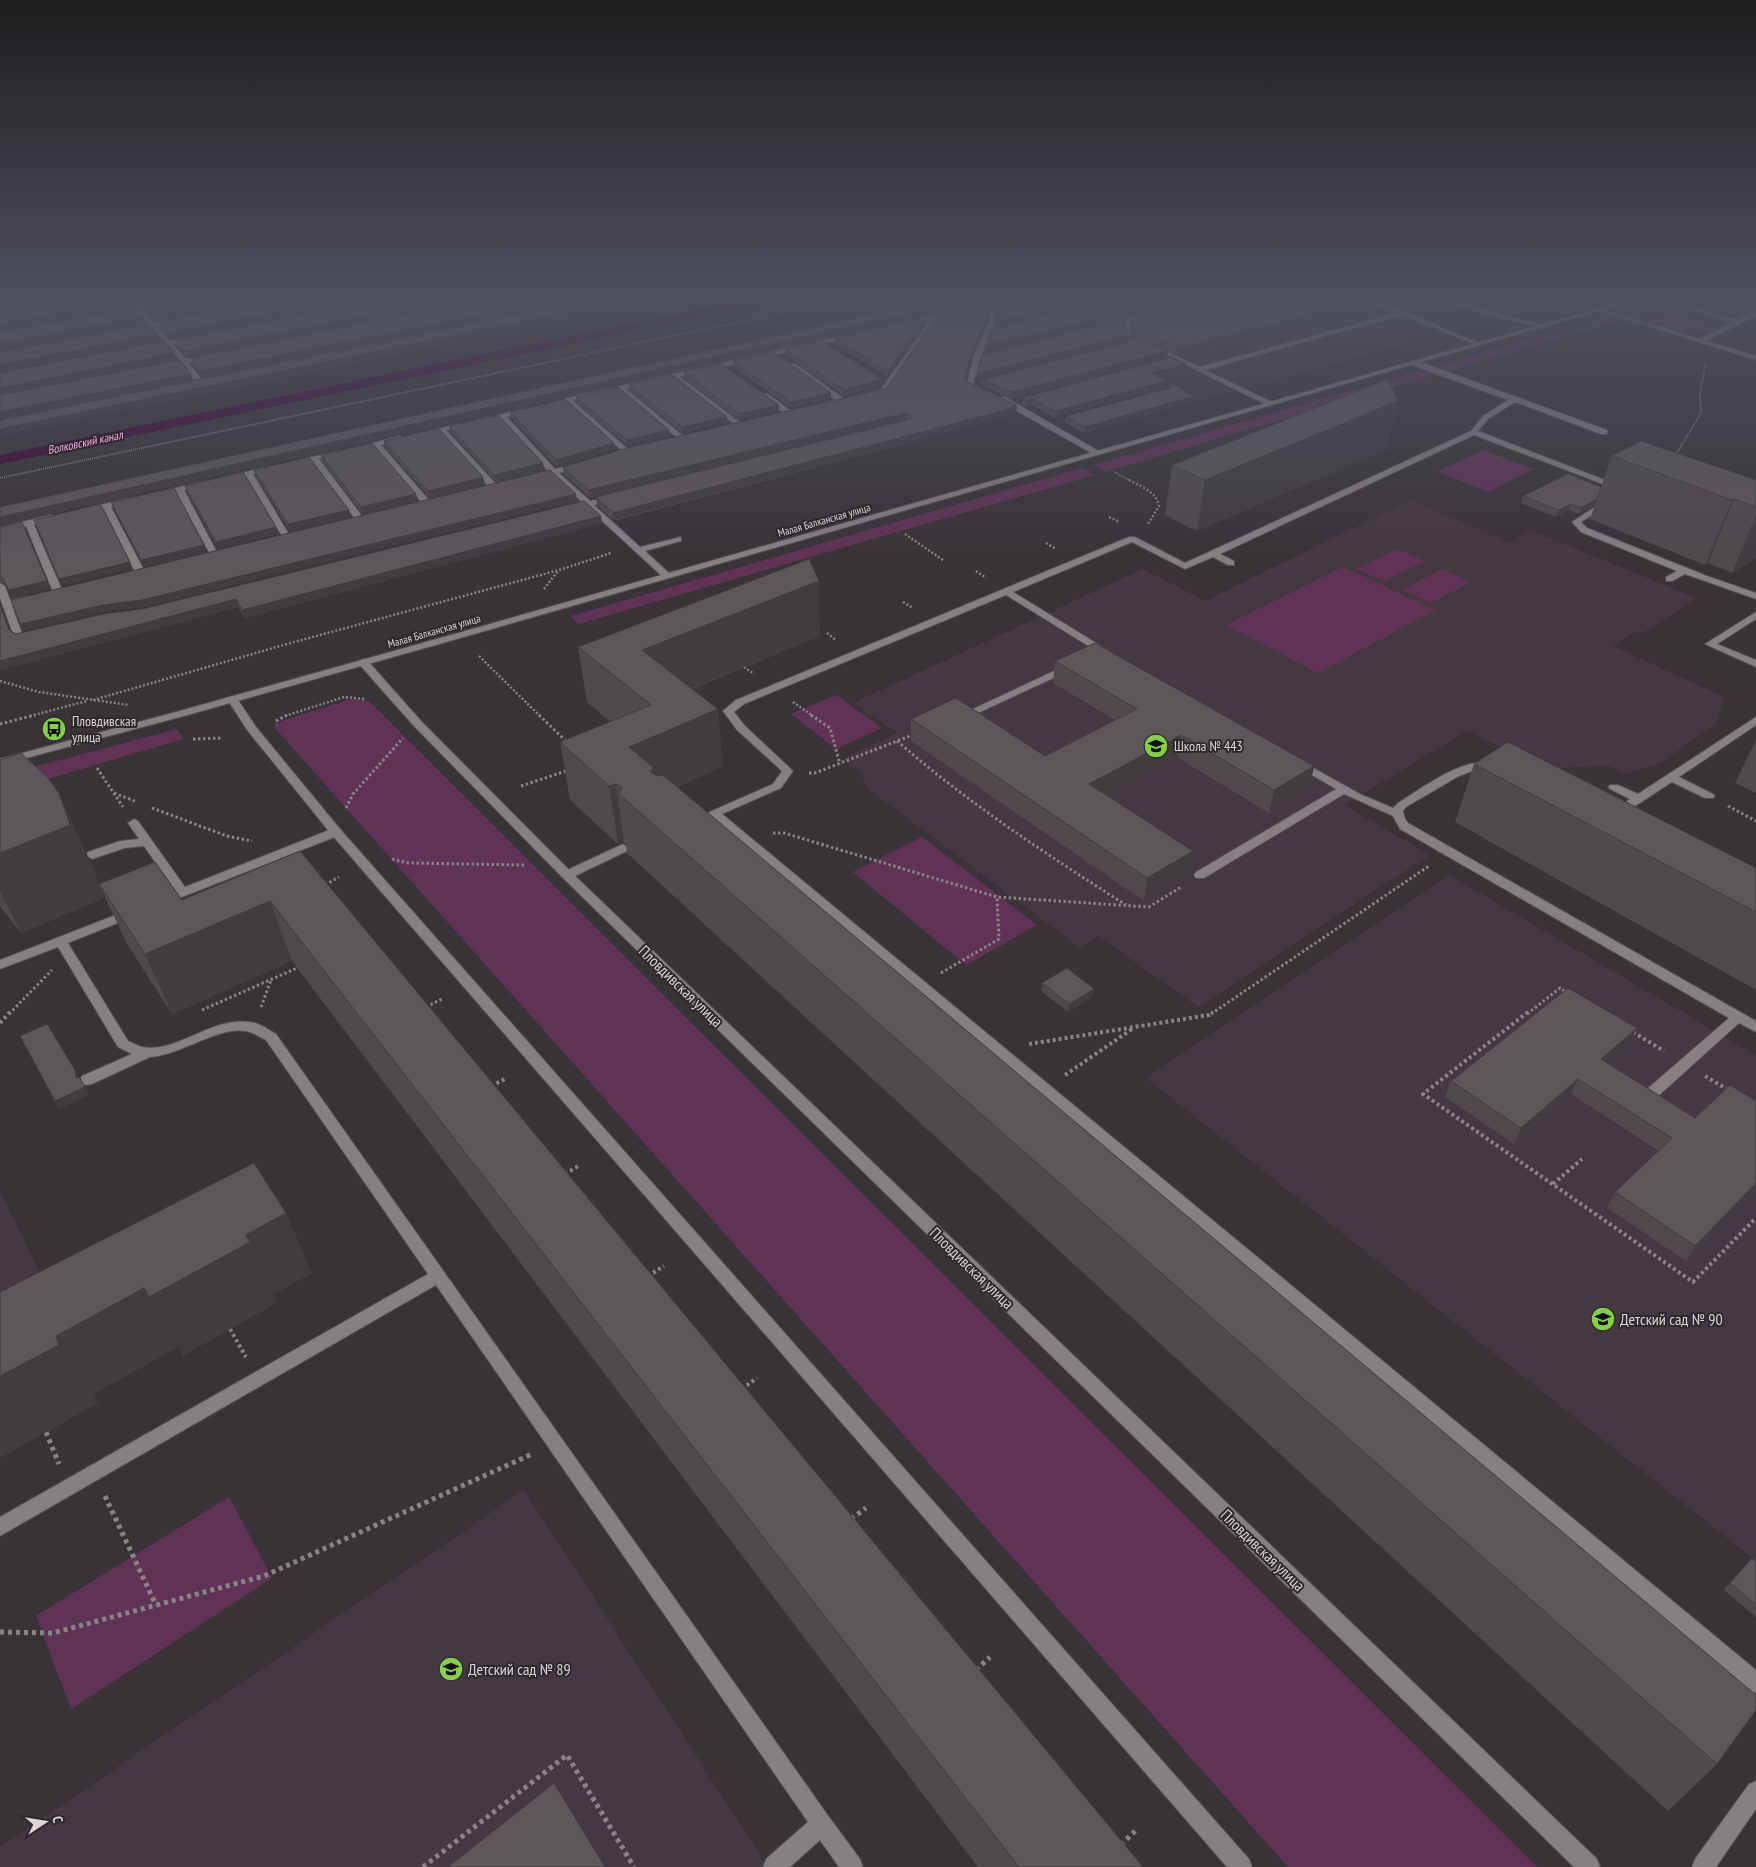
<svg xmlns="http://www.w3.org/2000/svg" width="1756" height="1867" viewBox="0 0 1756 1867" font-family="'PT Sans Narrow',sans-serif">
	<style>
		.built { fill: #443841 }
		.green { fill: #603356 }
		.water { fill: #3c0733 }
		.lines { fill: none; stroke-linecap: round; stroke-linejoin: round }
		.service-casing { stroke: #544f53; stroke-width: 2 }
		.minor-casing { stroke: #544f53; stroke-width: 2 }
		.tertiary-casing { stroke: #544f53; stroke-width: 2 }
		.path-far4 { stroke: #898487; stroke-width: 2; stroke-dasharray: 1 1; stroke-linecap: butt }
		.path-far3 { stroke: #898487; stroke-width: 2.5; stroke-dasharray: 2 2; stroke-linecap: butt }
		.path-far2 { stroke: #898487; stroke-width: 3; stroke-dasharray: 2.5 2.5; stroke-linecap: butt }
		.path-far1 { stroke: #898487; stroke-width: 4; stroke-dasharray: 3 3; stroke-linecap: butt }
		.path { stroke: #898487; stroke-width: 5; stroke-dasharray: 4 4; stroke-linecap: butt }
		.service { fill: #867f84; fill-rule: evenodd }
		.minor { fill: #867f84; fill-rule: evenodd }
		.tertiary { fill: #867f84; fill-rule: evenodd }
		.wall { fill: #504a4e }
		.shaded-wall { fill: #413c40 }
		.building { fill: #5d565b; stroke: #413c40 }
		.labels { text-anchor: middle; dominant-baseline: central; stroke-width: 4; stroke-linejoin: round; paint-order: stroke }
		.far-street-label { font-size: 11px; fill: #dad6d9; stroke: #2f292d }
		.far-water-label { font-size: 12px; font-style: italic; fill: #f8a8e5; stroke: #2f292d }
		.poi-label { font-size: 14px; fill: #dad6d9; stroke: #2f292d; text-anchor: start }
		.near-street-label { font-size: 16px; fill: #dad6d9; stroke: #2f292d }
		.near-poi-label { font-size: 16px; fill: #dad6d9; stroke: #2f292d; text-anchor: start }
	</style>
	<rect width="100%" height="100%" fill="#393337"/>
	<path class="built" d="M1130 295H1421L1489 321 1199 401 1155 380 1188 370 1072 311Z
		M1411 500 1508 542 1530 530 1696 598 1643 633 1637 631 1613 646 1724 697 1716 724 1662 762 1626 774 1606 765 1548 769 1467 731 1345 805 1430 855 1198 1007 1098 936 1080 948 868 789 861 773 842 759 897 733 853 703 1143 569 1205 601Z
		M1449 875 1756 1055V1561L1146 1078Z
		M0 1191 45 1283 0 1308Z
		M524 1490 768 1867H0V1847Z"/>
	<path class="green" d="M1684 295H1708L1633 317 1620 313Z
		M1677 311 1719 328C1693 339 1670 329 1645 321Z
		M1609 316 1622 320 1448 371 1436 366Z
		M1423 370 1436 374 1105 472 1093 465Z
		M1483 450 1534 469 1489 492 1437 472Z
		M1083 468 1095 475 578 624 571 616Z
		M1398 549 1425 561 1384 581 1356 569Z
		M1343 567 1436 610 1318 673 1226 625Z
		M1442 569 1471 582 1431 603 1402 590Z
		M836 695 882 728 836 749 791 714Z
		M351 699 368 701 375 707 1537 1867H1288L275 728V723Z
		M177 729 183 739 48 779 0 790V776Z
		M922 837 1037 925 966 965 853 872Z
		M229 1497 272 1578 71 1709 36 1616Z"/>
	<path class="water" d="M767 295H806L0 464V455Z"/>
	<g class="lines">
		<g class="service-casing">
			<path id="service" d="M123 295H130L140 307 165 304V306L143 311 155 323 179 320V322L158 327 170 341 193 338V340L173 345 186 359 211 355V359L189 363 204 382 203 384H197L183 364 164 367V363L180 360 167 346 148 348V346L164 342 151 328 133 330V328L148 324 137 312 119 314V312L134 308Z
				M1356 295H1365L1481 344 1476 345 1402 315 1205 370 1272 402 1273 404 1269 406 1124 334 1125 319 1150 313V315L1130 321V333L1199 367 1396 313Z
				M1432 295H1441L1483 310 1547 326 1544 328 1479 313Z
				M1011 301 1014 303 1013 304 991 310 996 319 981 358 973 385 985 391 981 393 966 388 973 358 990 319 984 309Z
				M1689 307 1737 320 1756 311V316L1706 341 1756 356V360L1596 310 1601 309 1700 339 1732 322 1689 309Z
				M936 315 939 317 887 393 869 396V392L881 389 930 320 909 325 907 324V322Z
				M851 334 853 335V337L680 377 741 423 742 425 738 427 673 379 626 389 683 436V440H680L619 391 573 401 628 449 629 451 625 453 566 403 551 406 547 404 567 398Z
				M1412 361H1418L1607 430V434H1601L1515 402 1488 419 1478 431 1623 487 1616 489 1474 435 1220 554 1234 561V565H1228L1213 557 1185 569 1132 542 1013 592 1109 651V655H1103L1006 595 744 704 734 712 745 726 793 771 781 788 722 814 1756 1670V1693L1749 1690 713 818 709 819 703 816 705 814 773 784 782 771 737 730 723 711 736 700 1129 537H1135L1185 563 1471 431 1483 416 1508 400 1412 365Z
				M790 364H796L847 401 840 403 790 368Z
				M762 394H768L794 413 787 415 762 398Z
				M999 397H1005L1102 453 1095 455 999 401Z
				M527 408 531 410 530 412 507 417 555 469 581 463V467L559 473 590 501 615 496V500L594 505 640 547 681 537V541L645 551 670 574V578H664L586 506 570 509V505L582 502 552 475 534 478V474L548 471 500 418 446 430 496 484V488H490L439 432 424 435 420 433Z
				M400 436 404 438 403 440 381 445 429 500V504H423L374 447 358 450 354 448Z
				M337 451 341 453 340 455 319 459 362 516V520H356L312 461 295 464 291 462Z
				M271 466 275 468 274 470 253 474 290 536 286 539 282 536 246 476 229 479 225 477Z
				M200 482H203V486L184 490 218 554 214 557 210 554 176 492 159 496 155 493Z
				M127 498 131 501 130 503 111 507 145 572 140 575 135 572 104 509 85 513 81 510Z
				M1604 501 1611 503 1581 522 1587 528 1707 576 1756 593V599L1685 574 1672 581H1666V577L1677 571 1581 532 1572 522Z
				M51 515 54 516V520L34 525 63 592 58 595 53 592 26 526 0 533V527Z
				M0 583 5 586 10 600 27 596 32 599 12 606 22 633 34 632V636L19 640 14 637 0 598Z
				M1756 612V619L1717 644 1756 660V667L1705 644Z
				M1069 664 1074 667 1073 669 967 718 963 719 958 716Z
				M1756 717V725L1679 777 1713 794 1715 796 1713 798H1705L1672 782 1620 816H1612L1610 814 1630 799 1610 789 1608 787 1610 785H1618L1638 794Z
				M1299 760 1362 795 1393 808 1398 803C1421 789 1464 756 1492 763L1493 765 1492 767 1478 769 1459 776 1406 807 1403 811 1405 819 1408 823 1756 1021V1032L1739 1023 1656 1098 1651 1099 1646 1098 1644 1094 1646 1090 1729 1018 1400 829 1393 816 1344 794 1204 878H1196L1194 875 1196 872 1336 789 1295 765 1294 763Z
				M134 819 138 821 185 887 332 829H340L342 832 340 835 164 904 160 903 158 900 160 897 175 891 144 846 125 848 92 859 86 855 88 852 120 841 139 839 128 823Z
				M623 844 629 848 627 851 571 878 567 879 561 875 563 872Z
				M131 909 135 910 137 913 135 916 68 943 128 1041C132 1042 137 1046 142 1047 178 1054 214 1013 255 1023 262 1025 269 1030 276 1034L829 1817 860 1859 863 1867H839L820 1840 790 1867H763L766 1859 808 1822 436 1285 0 1536V1517L428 1274 266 1040C262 1038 257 1035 252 1033 225 1021 181 1056 150 1057L92 1084 87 1085 82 1084 80 1080 82 1076 132 1054 118 1047 58 947 0 969V960Z
				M1756 1781V1809L1716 1867H1692L1695 1859 1749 1784Z"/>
		</g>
		<g class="minor-casing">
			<path id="minor" d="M363 659 367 660 421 721 571 872 1597 1859 1600 1867H1574L563 878 413 725 359 664 358 662Z
				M232 696 236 697 256 727 340 829 1249 1859 1252 1867H1227L332 835 248 731 227 699Z"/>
		</g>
		<g class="tertiary-casing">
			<path id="tertiary" d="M1645 295H1655L464 637 184 716 0 765V759L176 712 458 633Z"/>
		</g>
		<path class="path-far4" d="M1675 456 1701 413 1700 392 1706 363
			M1114 472 1131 481
			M0 478 866 295"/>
		<path class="path-far3" d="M1129 480C1140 486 1157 492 1159 506L1148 524
			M1109 517 1120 522
			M905 534 943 560
			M1046 543 1056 549
			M976 571 986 578
			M544 589 558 571
			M903 602 913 608
			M827 633 836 640
			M479 656 540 716
			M744 667 754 674
			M0 681 39 692 129 705
			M93 700 287 644 559 570 611 553
			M793 702 813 716
			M30 716 87 701
			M285 716 344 697 364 699"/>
		<path class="path-far2" d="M539 715 568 743
			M811 715 830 728 840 764
			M276 721 287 715
			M0 724 35 715
			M193 739 222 738
			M897 741C968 803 1046 854 1126 905
			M97 768 123 807
			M809 773H815L915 734
			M521 786 569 770
			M114 793 137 802
			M1728 806 1756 821
			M152 808 227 836 252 841
			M346 808 353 794 403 738
			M773 833H784L997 897 1149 907 1181 887
			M392 859 408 863 525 865
			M325 885 339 877
			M941 973 999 939 997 897
			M261 1007 271 980
			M426 1007 442 999
			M202 1010 297 968
			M9 1014 52 970
			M1211 1014 1429 866
			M1527 1014 1560 988 1567 993"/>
		<path class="path-far1" d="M1528 1012 1423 1094 1693 1282 1756 1218
			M0 1023 10 1012
			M1633 1032 1664 1051
			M1029 1044 1209 1015 1213 1012
			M1065 1075 1132 1029
			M1705 1076 1730 1091
			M491 1086 507 1078
			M565 1174 580 1165
			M1553 1184 1582 1159
			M648 1276 664 1266
			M230 1329 246 1357
			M742 1389 757 1378"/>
		<path class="path" d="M46 1432 59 1464
			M105 1496 156 1605
			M851 1519 866 1508
			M0 1632 53 1633 264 1576 532 1454
			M976 1670 990 1657
			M1121 1845 1135 1831
			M423 1867 567 1755 634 1867"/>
		<use href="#service" class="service"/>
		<use href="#minor" class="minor"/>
		<use href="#tertiary" class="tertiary"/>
	</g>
	<path class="wall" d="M132 295H197L141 305Z
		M198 295H612L204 378 193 364 191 358 420 312 188 358 178 346 175 340 384 298 171 339 162 328 159 322 248 304 156 322 147 312 145 306Z
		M950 295H1029L985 306 988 319 971 357 965 381 1017 405 1016 412 1005 417 617 520H613L597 505 596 497 859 432 590 498 564 474 563 467 887 388 938 315 936 313 0 525V507L953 297Z
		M1032 295H1206L1124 318V329L1168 351 1167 357 1012 399 982 386V380L1130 341 977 380V374L1099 325 985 352V346L1067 310 995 327 997 317 994 311V305Z
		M1734 295H1756V309L1752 311 1730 305Z
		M1349 304 1348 310 1178 355 1132 332 1133 316Z
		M926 323 888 377 835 344V338Z
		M785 349 882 379V385L844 396 786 355Z
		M733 361 831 399 791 408 734 367Z
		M1185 370 1159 377 1166 381 1165 387 1055 417 1031 405 1026 407 1022 405V398Z
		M684 372 779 411 739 420 684 378Z
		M629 385 728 423 682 433 630 391Z
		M576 397 669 430 670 436 628 446 577 403Z
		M1194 402 1084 433 1065 423 1066 416Z
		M510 412 615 449 557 467 511 418Z
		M449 426 544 470 496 482 451 432Z
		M384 441 483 477 485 484 430 498 385 447Z
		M1387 449 1197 531 1165 515 1172 465Z
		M321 455 418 501 363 514 322 461Z
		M1612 456 1756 480V558L1732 573 1708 563 1705 565 1590 519 1595 505 1579 514 1569 510 1556 517 1521 503 1523 496 1601 487Z
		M254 470 349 510 351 517 290 531 256 476Z
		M185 486 276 527 278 534 218 549 187 492Z
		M111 502 206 552 144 567 114 508Z
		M602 523 245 618 238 607 0 670 10 630 16 634 142 609Z
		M0 527 50 589 11 598 6 585 0 582Z
		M820 636 692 689 723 766 677 787 1717 1764 1668 1811 627 853 626 844 624 842 618 844 570 800 560 742 610 722 587 702 578 647Z
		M1055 661 1314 766 1309 789 1269 813 1178 758 1107 796 1193 851 1189 874 1144 901 911 741V719L1045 756 1115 720 1053 683Z
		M1756 740V793L1735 783Z
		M0 760 92 865 104 898 21 933 0 906Z
		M1474 764 1756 868V990L1455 822Z
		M300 851 1143 1867H978L292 961 172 1014 127 944 99 884 182 900Z
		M1042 983 1094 989 1092 997 1068 1012 1041 991Z
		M1637 1028 1629 1044 1607 1063 1756 1189 1686 1261 1607 1208 1615 1192 1659 1151 1571 1094 1514 1144 1445 1097 1451 1081Z
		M1752 1558 1756 1561V1617L1724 1590Z"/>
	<path class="shaded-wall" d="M52 295H88L0 312V305Z
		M159 295H197L141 305 139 299Z
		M262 295H297L156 322 154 315Z
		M366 295H401L171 339 169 332Z
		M470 295H503L188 358 186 351Z
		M580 295H612L204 378 202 371Z
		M652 295H686L0 436V429Z
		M1004 295H1029L985 306 984 302 985 300Z
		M1184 295H1206L1124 318V311Z
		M128 300 130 307 0 331V324Z
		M1756 300V309L1752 311Z
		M1067 304V310L995 327V321Z
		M1349 304 1348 310 1178 355 1179 348Z
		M936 307V313L0 525V517Z
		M988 313V319L971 357 963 387 964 380 972 351Z
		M143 317 145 324 0 352V344Z
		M926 317V323L888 377V371Z
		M1099 319V325L985 352V346Z
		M158 334 160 341 0 372V365Z
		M1130 335V341L977 380V374Z
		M1168 351 1167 357 1012 399 1013 392Z
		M174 353 176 360 0 395V388Z
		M1186 364 1185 370 1152 379V373Z
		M191 374 193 381 0 420V412Z
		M882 379V385L844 396V390Z
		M1166 381 1165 387 1055 417 1056 411Z
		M831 393V399L791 408V402Z
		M1195 396 1194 402 1084 433V427Z
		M1032 398 1031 405 1026 407 1027 401Z
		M1398 401 1387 449 1197 531 1205 480Z
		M779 405V411L739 420V414Z
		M1017 405 1016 412 1005 417 613 520 612 512Z
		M906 413V420L590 498 588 490Z
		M727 417 728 423 682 433V427Z
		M669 430 670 436 628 446 627 440Z
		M614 443 615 449 557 467 556 460Z
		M543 463 544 470 496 482 494 475Z
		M483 477 485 484 430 498 428 491Z
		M416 494 418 501 363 514 361 507Z
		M576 494 577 501 145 607 106 612 23 631 20 624Z
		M1597 499 1595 505 1579 514 1581 508Z
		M1734 499 1708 563 1705 565 1732 500Z
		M1571 504 1569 510 1556 517 1558 510Z
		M349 510 351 517 290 531 288 524Z
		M1756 515V558L1732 573Z
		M601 516 602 523 245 618 242 610Z
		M276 527 278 534 218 549 216 542Z
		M204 545 206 552 144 567 141 560Z
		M130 562 132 569 62 586 59 579Z
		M47 581 50 589 11 598 8 590Z
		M819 581 820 636 651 705 642 650Z
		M236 599 238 607 0 670V661Z
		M718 709 723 766 656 796 629 747Z
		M1181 735 1178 758 1087 807 1089 784Z
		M1314 766 1309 789 1269 813 1274 790Z
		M616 784 624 842 618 844 609 786Z
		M59 793 92 865 104 898 21 933 0 891V853Z
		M1193 851 1189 874 1144 901 1147 878Z
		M270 901 292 961 172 1014 145 954Z
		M1094 989 1092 997 1068 1012 1069 1004Z
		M1637 1028 1629 1044 1594 1075 1601 1059Z
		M1578 1079 1571 1094 1514 1144 1521 1128Z
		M85 1087 89 1095 59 1109 55 1101Z
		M1756 1183V1189L1686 1261 1695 1246Z
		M286 1213 312 1273 274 1294 278 1302 183 1356 149 1297 246 1235Z
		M144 1288 178 1347 94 1394 98 1403 0 1458V1376L56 1336Z"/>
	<path class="building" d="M0 295H52L0 305Z
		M87 295H124L128 300 0 324V312Z
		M136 295H159L139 299Z
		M198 295H262L154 315 145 306Z
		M296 295H366L169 332 159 322Z
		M400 295H470L186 351 175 340Z
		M502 295H580L202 371 191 358Z
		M612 295H652L0 429V420Z
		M960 295H1004L985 300 984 302 988 313 972 351 964 380 1017 405 1006 410 616 512H612L596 497 911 419V415L906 413 588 490 563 467 627 448 887 388 941 310 936 307 0 517V507Z
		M1032 295H1184L1124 311V329L1168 351 1013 392 982 380 1134 340 1136 338 1130 335 977 374 982 354 1103 324 1104 322 1099 319 985 346 992 329 1071 309 1072 307 1067 304 995 321 998 313 994 305Z
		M1214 295H1327L1349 304 1179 348 1133 325V316Z
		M134 308 143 317 0 344V332Z
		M926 317 888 371 835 338Z
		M149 324 158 334 0 365V352Z
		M164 341 174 353 0 388V373Z
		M822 341 882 379 844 390 785 349Z
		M773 352 831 393 791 402 733 361Z
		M1172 357 1186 364 1152 373 1166 381 1056 411 1032 398 1027 401 1022 398Z
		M180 360 191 374 0 412V395Z
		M721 364 779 405 739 414 684 372Z
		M672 375 727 417 682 427 629 385Z
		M1388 379 1398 401 1205 480 1172 465Z
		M1172 384 1195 396 1084 427 1066 416 1170 388Z
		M618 387 669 430 627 440 576 397Z
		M565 399 614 443 556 460 510 412Z
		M498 415 543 463 494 475 449 426Z
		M438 428 483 477 428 491 384 441Z
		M1641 441 1756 480V507L1734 499 1732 500 1612 456Z
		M372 443 416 494 361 507 321 455Z
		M309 457 349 510 288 524 254 470Z
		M550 470 576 494 142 600 103 605 20 624 11 600Z
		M243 472 276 527 216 542 185 486Z
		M1568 474 1601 487 1597 499 1581 508 1571 504 1558 510 1523 496Z
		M174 488 204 545 141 560 111 502Z
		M584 501 601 516 242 610 236 599 0 661V605L9 630 16 634 103 614 142 609Z
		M100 504 130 562 59 579 34 520Z
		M22 522 47 581 8 590 3 578 0 576V527Z
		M809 559 819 581 642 650 718 709 629 747 653 767 651 772 657 776 663 775 1756 1695V1710L1717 1764 619 794 622 788 616 784 609 786 560 742 651 705 578 647Z
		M1095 643 1314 766 1274 790 1181 735 1089 784 1193 851 1147 878 911 719 956 698 1045 756 1137 709 1055 661Z
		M1508 742 1756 868V912L1474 764Z
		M21 753 47 777 59 793 70 825 0 853V760Z
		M300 851 1143 1867H1019L270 901 145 954 99 884 155 862 182 900Z
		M1067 968 1094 989 1069 1004 1042 983Z
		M1568 988 1637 1028 1601 1059 1695 1118 1730 1085 1756 1101V1183L1695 1246 1615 1192 1672 1138 1578 1079 1521 1128 1451 1081Z
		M47 1024 75 1070 76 1077 80 1078 85 1087 55 1101 20 1036Z
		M254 1163 286 1213 246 1235 250 1242 149 1297 144 1288 56 1336 59 1345 0 1376V1292Z
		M1752 1558 1756 1561V1605L1730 1583Z
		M554 1783 605 1867H448Z"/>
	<linearGradient id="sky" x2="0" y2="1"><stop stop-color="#1f1c1e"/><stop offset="0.53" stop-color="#4e505e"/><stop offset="1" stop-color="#4e505e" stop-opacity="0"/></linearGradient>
	<rect width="1756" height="556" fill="url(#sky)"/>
	<defs>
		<g id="bus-disc" transform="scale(1.25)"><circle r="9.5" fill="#85cf4d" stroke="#2f292d"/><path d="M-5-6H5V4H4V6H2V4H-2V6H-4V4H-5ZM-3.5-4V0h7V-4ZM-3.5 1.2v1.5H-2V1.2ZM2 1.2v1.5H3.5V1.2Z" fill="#111"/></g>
		<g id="school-disc" transform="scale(1.25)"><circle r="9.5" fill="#85cf4d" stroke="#2f292d"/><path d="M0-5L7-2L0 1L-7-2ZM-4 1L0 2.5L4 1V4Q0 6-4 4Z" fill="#111"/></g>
	</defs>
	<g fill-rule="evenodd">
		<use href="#bus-disc" x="54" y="729"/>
		<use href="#school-disc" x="1156" y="746"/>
		<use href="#school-disc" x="1603" y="1319"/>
		<use href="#school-disc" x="451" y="1669"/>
	</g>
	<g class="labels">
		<g class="far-street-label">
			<text transform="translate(824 520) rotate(-16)">Малая Балканская улица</text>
			<text transform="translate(434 631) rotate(-16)">Малая Балканская улица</text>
		</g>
		<g class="far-water-label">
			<text transform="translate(85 442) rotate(-12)">Волковский канал</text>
		</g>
		<g class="poi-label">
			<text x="72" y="721">Пловдивская<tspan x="72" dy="16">улица</tspan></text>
			<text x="1174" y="746">Школа № 443</text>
		</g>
		<g class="near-street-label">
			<text transform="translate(681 986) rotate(44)">Пловдивская улица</text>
			<text transform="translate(972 1268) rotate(44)">Пловдивская улица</text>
			<text transform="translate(1263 1550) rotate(44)">Пловдивская улица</text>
		</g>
		<g class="near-poi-label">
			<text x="1620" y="1319">Детский сад № 90</text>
			<text x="468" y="1669">Детский сад № 89</text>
		</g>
	</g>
	<g transform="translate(45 1822) rotate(78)" stroke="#2f292d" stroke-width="4" paint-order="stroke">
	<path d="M0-4L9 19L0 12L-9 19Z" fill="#dad6d9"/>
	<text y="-8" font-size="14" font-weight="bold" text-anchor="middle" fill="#dad6d9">С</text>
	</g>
</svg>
